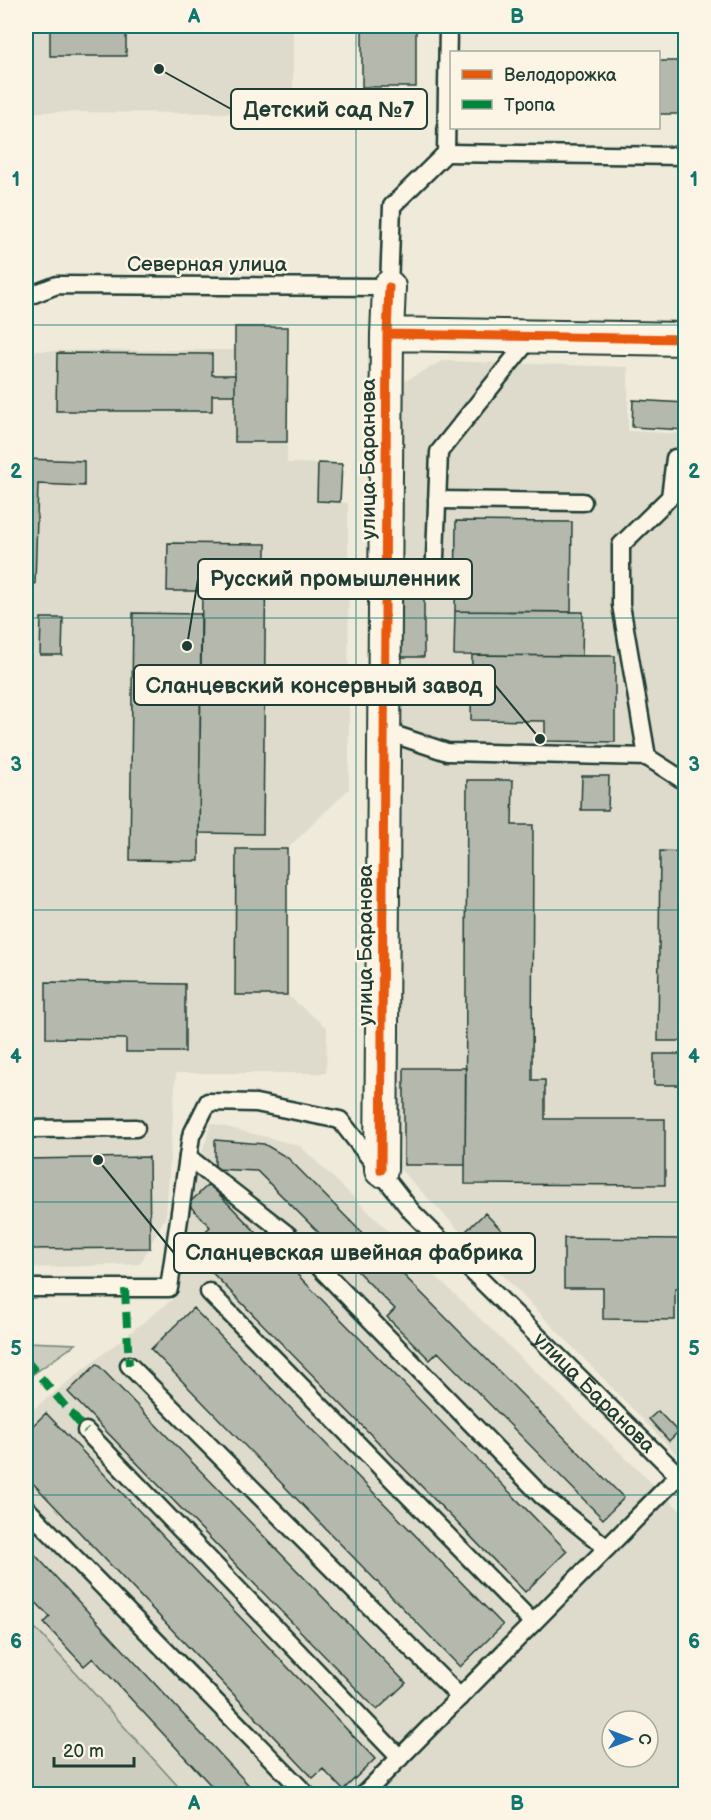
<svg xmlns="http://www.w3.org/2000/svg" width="711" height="1820" viewBox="0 0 711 1820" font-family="'Balsamiq Sans',sans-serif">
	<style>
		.built { fill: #dedbcc; fill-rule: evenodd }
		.green { fill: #cccdbf; stroke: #76857a; stroke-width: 1.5 }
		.building { fill: #b5b9ad; stroke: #1f3d34; stroke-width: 1.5 }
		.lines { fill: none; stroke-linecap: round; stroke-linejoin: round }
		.lane-casing { stroke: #1f3d34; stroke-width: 21 }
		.street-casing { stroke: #1f3d34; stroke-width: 36 }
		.lane { stroke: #fcf5e5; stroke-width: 16 }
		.street { stroke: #fcf5e5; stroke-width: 32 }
		.quiet { stroke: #00873e; stroke-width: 8; stroke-dasharray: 15 8; stroke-linecap: butt }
		.cycleway-casing { stroke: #fcf5e5; stroke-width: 13 }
		.cycleway { stroke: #e8590c; stroke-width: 9 }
		.grid { fill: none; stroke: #0f766e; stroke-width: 1.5; stroke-opacity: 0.55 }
		.labels { text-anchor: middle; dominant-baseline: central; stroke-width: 5; stroke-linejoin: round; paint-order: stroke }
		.street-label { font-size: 21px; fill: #1f3d34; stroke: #fcf5e5 }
		.leader { fill: none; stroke: #1f3d34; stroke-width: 2 }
		.callout-dot { fill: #1f3d34; stroke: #fcf5e5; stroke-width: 2 }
		.callout { fill: #fcf5e5; stroke: #1f3d34; stroke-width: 2 }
		.callout-label { font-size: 22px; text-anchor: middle; font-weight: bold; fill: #1f3d34 }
		.neatline { fill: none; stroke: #0f766e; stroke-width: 2 }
		.grid-label { font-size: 20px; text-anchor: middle; font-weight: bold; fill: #0f766e }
	</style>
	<rect width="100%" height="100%" fill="#efeada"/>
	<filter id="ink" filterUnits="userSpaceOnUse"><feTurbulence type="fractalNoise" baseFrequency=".0167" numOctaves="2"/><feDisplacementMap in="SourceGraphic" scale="12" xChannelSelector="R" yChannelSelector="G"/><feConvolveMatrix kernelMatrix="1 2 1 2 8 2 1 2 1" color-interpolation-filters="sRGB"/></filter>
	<g filter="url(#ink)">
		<path class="built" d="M26 26H293V113L26 112Z
			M235 327H288L287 463 342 464 340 502 348 503 349 789 287 849V995L327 1028 326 1073H176L166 1216 140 1264 26 1268V351L234 350Z
			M442 361 628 367V431L685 434V1463L392 1161 398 385Z
			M211 1123 300 1146 685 1515V1794H185L26 1618V1415L179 1294 185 1208ZM612 1721H648V1757H612Z"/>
		<path class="green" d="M26 1342 76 1344 26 1379Z
			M26 1618 185 1794H26Z"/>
		<path class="building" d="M50 26H126V56H50Z
			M362 26H416V87H362Z
			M658 61H686V114H658Z
			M235 327H288L287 442H235Z
			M57 353 212 354V375H235V395H212V411H56Z
			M633 400 686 403V430L632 427Z
			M26 459 84 461V486L38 484 35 584H26Z
			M318 463 342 464 340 502 317 501Z
			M456 521 572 522 571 612 455 611Z
			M168 543 266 544 263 834 199 833 202 591H167Z
			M397 594H424V657H397Z
			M455 611 583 612 582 656 454 655Z
			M133 613 201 614 199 861 130 860Z
			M41 618H63L62 655H40Z
			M472 655 615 656V742L545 741V721L471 720Z
			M582 776H609L608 810H581Z
			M467 780H513L512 825H533L532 1080H545V1119H665V1185L465 1184Z
			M236 849H287V995H235Z
			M660 851 686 852V1041H658Z
			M46 982 185 984V1052H126V1039L46 1038Z
			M654 1054H686V1085H654Z
			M404 1068H466L465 1165H404Z
			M215 1140 264 1144 288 1158 624 1498 603 1519 438 1352 430 1360 387 1317 395 1309 257 1171 215 1169Z
			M149 1157 150 1248 26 1249V1159Z
			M209 1184 567 1551 525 1592 188 1248 210 1227 188 1204Z
			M485 1213 509 1238 494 1253 489 1248 486 1251 466 1231Z
			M564 1238 686 1239V1289H675V1320L603 1319V1288H564Z
			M193 1308 503 1625 460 1667 151 1349Z
			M97 1364 406 1683 377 1710 68 1392Z
			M658 1411 678 1432 669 1441 649 1419Z
			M46 1413 375 1759 343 1790 323 1769 313 1778 26 1476V1432Z
			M26 1545 257 1794H219L93 1658 84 1666 44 1623 50 1617 26 1592Z"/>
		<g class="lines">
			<g class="lane-casing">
				<g id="lane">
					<path d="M446 153 686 156"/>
					<path d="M26 297 57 285 389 287 392 206 446 153 448 26"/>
					<path d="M675 458 670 497 621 545V605L647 757 686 782"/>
					<path d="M437 500 583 502"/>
					<path d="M434 583 439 452 531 337"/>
					<path d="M384 731 447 752 647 757"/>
					<path d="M26 1129 136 1128"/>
					<path d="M188 1157 288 1235 541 1495 607 1548"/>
					<path id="s1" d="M26 1288H169L191 1136 208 1102 256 1103 340 1120 412 1212 686 1483"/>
					<path d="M209 1292 533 1623"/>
					<path d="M129 1365 460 1697"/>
					<path d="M86 1431 400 1758"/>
					<path d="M26 1508 306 1794"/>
					<path d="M364 1794 678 1476"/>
				</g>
			</g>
			<g class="street-casing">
				<path id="street" d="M387 334 686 339
					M381 1170 387 334 389 287"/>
			</g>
			<use href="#lane" class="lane"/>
			<use href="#street" class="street"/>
			<path class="quiet" d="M125 1289 129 1365
				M26 1360 86 1431"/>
			<g class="cycleway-casing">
				<path id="cycleway" d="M387 334 686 339
					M381 1170 387 334 389 287"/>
			</g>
			<use href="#cycleway" class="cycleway"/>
		</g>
	</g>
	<path class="grid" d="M356 26V1794M26 325H686M26 618H686M26 910H686M26 1202H686M26 1495H686"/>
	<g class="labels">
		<g class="street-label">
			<text x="207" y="264">Северная улица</text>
			<text transform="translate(368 459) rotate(-90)">улица Баранова</text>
			<text transform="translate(365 945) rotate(-90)">улица Баранова</text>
			<text stroke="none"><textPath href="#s1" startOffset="842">улица Баранова</textPath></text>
		</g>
	</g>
	<path class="leader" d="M159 69L231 109M187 646L198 579M540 739L495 685M98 1160L174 1253"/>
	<g class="callout-dot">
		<circle cx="159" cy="69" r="6"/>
		<circle cx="187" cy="646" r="6"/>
		<circle cx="540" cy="739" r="6"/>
		<circle cx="98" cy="1160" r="6"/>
	</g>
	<g class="callout">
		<rect x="231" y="89" width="196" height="40" rx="6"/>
		<rect x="198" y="559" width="274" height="40" rx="6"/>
		<rect x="134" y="665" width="361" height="40" rx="6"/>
		<rect x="174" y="1233" width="361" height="40" rx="6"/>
	</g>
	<g class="callout-label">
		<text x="329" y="117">Детский сад №7</text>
		<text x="335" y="586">Русский промышленник</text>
		<text x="314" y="693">Сланцевский консервный завод</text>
		<text x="354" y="1260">Сланцевская швейная фабрика</text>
	</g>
	<rect width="711" height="1820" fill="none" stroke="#fcf5e5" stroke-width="66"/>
	<rect x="450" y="51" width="210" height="78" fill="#fcf5e5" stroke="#a4ab9e" stroke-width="1.5"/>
	<rect x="462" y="70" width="30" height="9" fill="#e8590c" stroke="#a4ab9e" stroke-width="1.5"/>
	<text x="504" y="81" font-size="18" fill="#1f3d34">Велодорожка</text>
	<rect x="462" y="100" width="30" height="9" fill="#00873e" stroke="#a4ab9e" stroke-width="1.5"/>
	<text x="504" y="111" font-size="18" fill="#1f3d34">Тропа</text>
	<g transform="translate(630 1739) rotate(90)"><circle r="28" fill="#fcf5e5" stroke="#a4ab9e" stroke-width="1.5"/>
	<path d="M0-4.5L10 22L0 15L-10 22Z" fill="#1f6fb2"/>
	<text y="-9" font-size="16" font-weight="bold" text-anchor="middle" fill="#1f3d34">С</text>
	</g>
	<path d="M54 1757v9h80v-9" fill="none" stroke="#1f3d34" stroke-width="3"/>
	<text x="63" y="1757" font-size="18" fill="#1f3d34" stroke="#fcf5e5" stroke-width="4.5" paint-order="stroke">20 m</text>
	<rect x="33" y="33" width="645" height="1754" class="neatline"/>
	<g class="grid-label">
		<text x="194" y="23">A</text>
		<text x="517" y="23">B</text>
		<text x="16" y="186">1</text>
		<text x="694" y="186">1</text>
		<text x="16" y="478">2</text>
		<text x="694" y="478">2</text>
		<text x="16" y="771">3</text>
		<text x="694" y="771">3</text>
		<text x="16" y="1063">4</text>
		<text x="694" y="1063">4</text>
		<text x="16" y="1355">5</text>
		<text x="694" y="1355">5</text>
		<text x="16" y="1648">6</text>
		<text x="694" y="1648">6</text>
		<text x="194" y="1810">A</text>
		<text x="517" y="1810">B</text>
	</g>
</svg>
